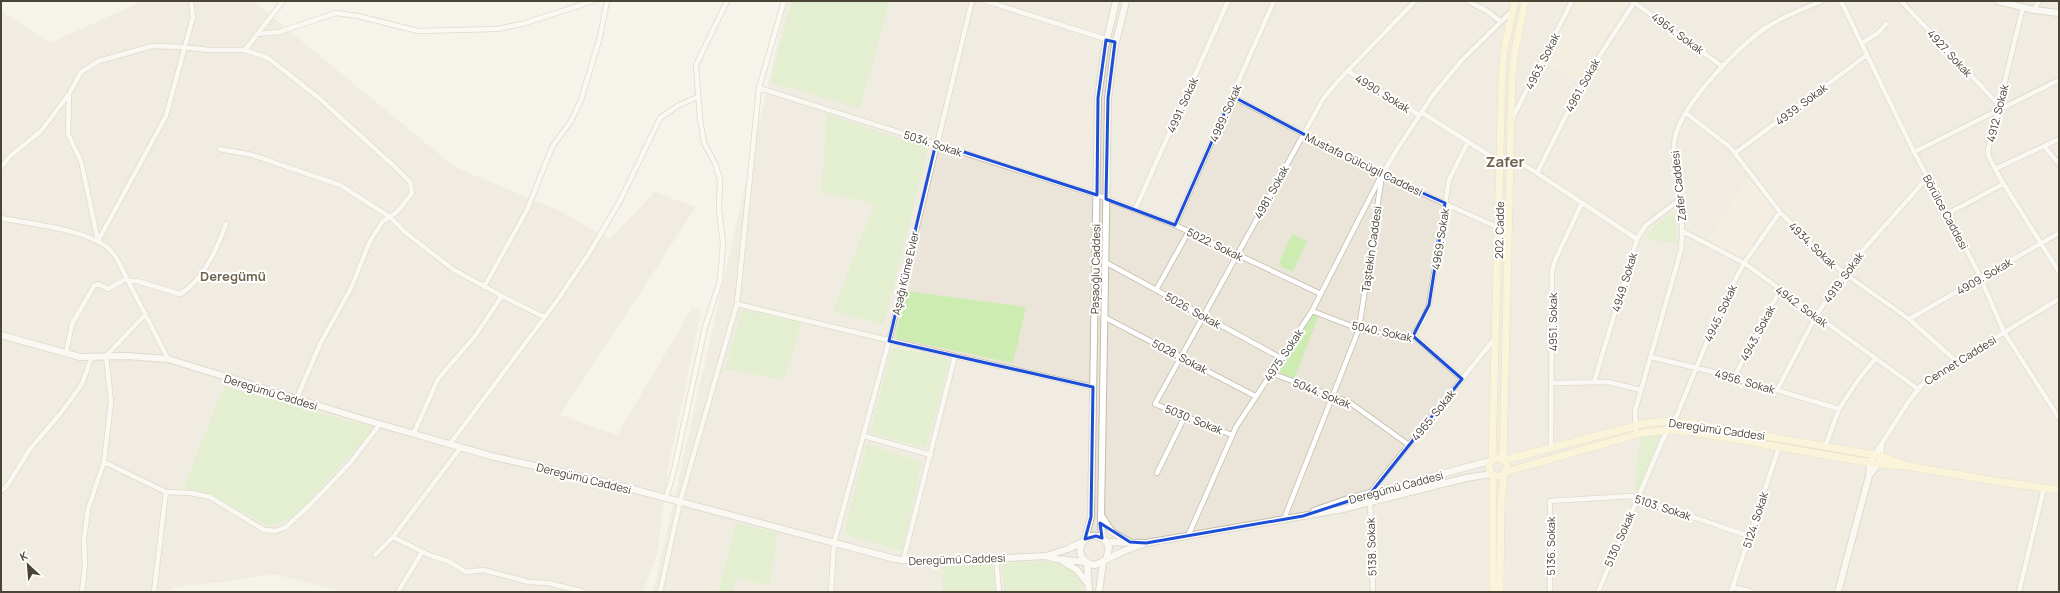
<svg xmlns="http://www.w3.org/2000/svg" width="2060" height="593" viewBox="0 0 2060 593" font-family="Manrope,sans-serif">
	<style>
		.residential { fill: #eae5d8 }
		.education { fill: #efe9d3 }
		.green { fill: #cdecb1 }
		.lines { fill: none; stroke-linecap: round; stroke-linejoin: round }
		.minor-casing { stroke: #c2bcac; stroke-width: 6 }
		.tertiary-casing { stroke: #c2bcac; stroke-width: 8 }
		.secondary-casing { stroke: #d8cb98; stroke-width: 8 }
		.minor { stroke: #fff; stroke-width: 4.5 }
		.tertiary { stroke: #fff; stroke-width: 6 }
		.secondary { stroke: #fff6cb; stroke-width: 7 }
		.marked { fill: none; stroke: #1d4ed8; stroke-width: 3; stroke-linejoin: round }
		.labels { text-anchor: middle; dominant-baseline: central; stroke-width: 4; stroke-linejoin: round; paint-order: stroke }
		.street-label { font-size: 11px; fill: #4a4437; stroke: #fff }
		.quarter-label { font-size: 13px; font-weight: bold; fill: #6e634e; stroke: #fff }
		.district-label { font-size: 15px; font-weight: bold; fill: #6e634e; stroke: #fff }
	</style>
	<rect width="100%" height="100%" fill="#f6f3ea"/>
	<path class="residential" d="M143 1H253L455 167 560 211 609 239 655 192 696 207 560 415 617 435 693 307 701 312 669 463 657 554 643 592H589L582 590V592H343L274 574 232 581 173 587 172 592H1V11L50 43Z
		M787 1H2059V592H653Z"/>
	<path class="education" d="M1577 1H1618L1627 4 1578 81 1545 63Z
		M1746 179H1749L1767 201 1772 213 1765 226 1746 254 1742 256 1713 242 1710 237Z"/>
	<path class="green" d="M792 1H890L860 108 770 82Z
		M827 114 928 148 884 325 833 312 874 204 821 192Z
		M1674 212 1678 244 1646 239 1653 227Z
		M1292 234 1307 241 1293 272 1278 265Z
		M906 291 1026 307 1013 363 895 338Z
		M743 309 802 323 784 380 725 369Z
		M1313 313 1319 315 1294 379 1275 373Z
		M892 347 950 359 926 448 870 433Z
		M224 386 375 428 302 508 291 518 269 527 211 494 185 489 190 471Z
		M1656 435H1661L1637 493 1634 492 1640 438Z
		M867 444 922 462 902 551 844 534Z
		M736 523 778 533 769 586 736 577 732 592H718Z
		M1048 561 1073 569 1083 578V592H1004L1001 563Z
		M993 563 995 592H943L942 567Z"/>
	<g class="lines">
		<g class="minor-casing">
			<path id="minor" d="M986 1 1115 42
				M1468 1 1487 11 1500 21
				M1632 1 1723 67
				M1841 1 1914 152 1977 270 2004 332 2059 418
				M1901 1 1999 105
				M2023 7 1988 150 1989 157 2000 178 2059 272
				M2034 10 2039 1
				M257 34 279 32 336 13 358 16 418 31 497 29 522 24 593 1
				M1862 43 1878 33 1886 24
				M245 50 283 1
				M1348 71 1419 115
				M759 88 1097 195 1175 225 1321 294
				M69 94 68 134 81 161 98 241
				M1232 96 1373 171 1499 228
				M1421 112 1500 162
				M1686 113 1730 147 1780 212 1815 248 1844 273 1909 319 1956 361
				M1512 119 1572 1
				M2044 146 2059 164
				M220 149 252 155 340 185 390 217 406 233 454 270 502 296 544 317
				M1914 152 2059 80
				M1735 153 1867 55
				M1500 156 1520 162 1637 239
				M1 168 9 157 41 131 69 94 81 72 99 61 152 46 183 47 208 50H245L268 58 319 98 396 168 410 182 412 193 397 212 383 221 370 241 351 288 320 344 296 400
				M1995 169 2059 139
				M1537 173 1584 80 1635 1
				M1135 210 1228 1
				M1947 214 2003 184
				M1 218C30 224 84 229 107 247 111 250 114 255 117 259L168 359
				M1175 225 1274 1
				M1682 231 1744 263 1918 389
				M98 241 166 116 193 17 191 1
				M1105 262 1281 358
				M128 281H137L180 294C202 282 218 247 226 224
				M484 287 527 210 552 147 571 121 581 100 600 37 607 1
				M1156 290 1189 231
				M737 304 955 356 903 561
				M1312 311 1359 329 1406 339 1413 335 1462 379
				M1104 317 1255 396
				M1909 319 2059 233
				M1413 335 1423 320 1429 305 1449 180 1468 142
				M66 353 72 324 94 286 98 284 108 289 126 279
				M955 356 1093 387
				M1651 357 1734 377 1839 409
				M1271 373 1349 402 1409 445
				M1734 377 1780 290
				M1594 382 1637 239 1645 226 1679 200
				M1551 383 1608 382 1641 390
				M1777 390 1816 316 1848 267 1928 177
				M414 433 438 379 475 336 502 296
				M1232 435 1155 404 1323 99 1337 82 1415 1
				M1636 435 1635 411 1681 250C1684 224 1679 197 1676 171 1675 162 1673 153 1674 144 1676 109 1738 46 1767 27 1783 16 1803 9 1822 1
				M864 436 931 455
				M1882 443 1909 401 1926 380 2059 299
				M450 444 556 302 588 255 620 201 660 118 679 105 698 97
				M1825 447 1839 409 1858 380 1875 359
				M1551 448 1552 271 1556 258 1582 203
				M1874 455 1882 443 1881 456
				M104 462 166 492 191 493 210 497 264 530 276 531 286 527 312 503 351 462 380 424
				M1157 473 1185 416
				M1 491 7 486 30 449 60 414 82 384 92 356
				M1370 493 1495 338
				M666 498 674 470 705 327 720 281 723 244 719 210 720 180 715 163 704 143 700 119 696 65 727 1
				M1370 503 1373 592
				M1284 519 1359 329 1382 175 1396 151 1433 95 1462 60 1513 10
				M1188 536 1236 427 1312 311 1380 178
				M393 537 429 555 448 561 466 572 483 570 529 582 548 583 584 592
				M375 555 393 537 461 447
				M996 558 999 592
				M1732 587 1752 592
				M82 592 85 565 84 540 88 509 104 462 111 401 106 356 145 315
				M154 592 166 492
				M398 592 422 552
				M660 592 680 502 737 304 759 88 784 1
				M831 592 834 543 889 341 972 1
				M1550 592V501L1631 496 1749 536
				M1598 592 1663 439 1677 415 1722 305 1744 263 1780 212
				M1731 592 1779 447
				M2019 592 2044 488"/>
		</g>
		<g class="tertiary-casing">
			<path id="tertiary" d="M1998 1 2034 10 2059 13
				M1 335 80 357 127 356 168 359 362 419 491 456 617 485 895 559 927 562 1046 556
				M1874 455 1870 463 1869 476 1880 461
				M1314 511 1348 499 1490 461
				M1102 517 1112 532 1128 541
				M1102 538 1101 518 1108 98 1114 50 1126 1
				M1085 539 1091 517 1098 98 1105 47 1116 1
				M1082 542 1068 549 1046 556 1057 559 1085 562
				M1146 543 1343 509 1466 478 1492 474
				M1106 559 1109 548C1106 539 1100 535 1091 536 1075 542 1077 563 1095 565L1124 551 1146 543 1106 542
				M1062 561 1077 570 1088 584
				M1087 563 1089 592
				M1099 592 1103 562
				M1838 592 1869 476"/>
		</g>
		<g class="secondary-casing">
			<path id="secondary" d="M1489 467a9 9 0 1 1 18 0a9 9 0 1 1-18 0Z
				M1503 459 1512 76 1515 50 1525 1
				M1492 460 1502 77 1504 50 1515 1
				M1504 460 1647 423 1666 421 1695 424 1881 456 1905 465
				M1505 472 1642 433 1670 430 1693 432 1878 464 1907 466 2001 482 2059 490
				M1493 592V475
				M1500 592 1501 504 1504 474"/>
		</g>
		<use href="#minor" class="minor"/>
		<use href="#tertiary" class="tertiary"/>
		<use href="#secondary" class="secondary"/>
	</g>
	<path d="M0 0H2060V593H0ZM1106 40 1115 42 1108 98 1106 199 1175 225 1232 96 1373 171 1445 203 1429 305 1413 336 1462 379 1370 494 1303 516 1146 543 1130 542 1100 523 1102 538 1096 536 1085 539 1091 517 1093 387 889 341 936 143 1097 195 1098 98Z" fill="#f6f3ea" fill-opacity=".55" fill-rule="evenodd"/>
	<path class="marked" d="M1106 40 1115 42 1108 98 1106 199 1175 225 1232 96 1373 171 1445 203 1429 305 1413 336 1462 379 1370 494 1303 516 1146 543 1130 542 1100 523 1102 538 1096 536 1085 539 1091 517 1093 387 889 341 936 143 1097 195 1098 98Z"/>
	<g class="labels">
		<g class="street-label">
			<text transform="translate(1678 33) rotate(36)">4964. Sokak</text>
			<text transform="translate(1950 53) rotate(47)">4927. Sokak</text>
			<text transform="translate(1542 61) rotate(-63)">4963. Sokak</text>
			<text transform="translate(1582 85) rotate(-61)">4961. Sokak</text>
			<text transform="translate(1383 93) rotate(32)">4990. Sokak</text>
			<text transform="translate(1801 104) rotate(-37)">4939. Sokak</text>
			<text transform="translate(1182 105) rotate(-66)">4991. Sokak</text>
			<text transform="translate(1225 113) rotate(-66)">4989. Sokak</text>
			<text transform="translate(1997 113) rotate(-76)">4912. Sokak</text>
			<text transform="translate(933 143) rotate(18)">5034. Sokak</text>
			<text transform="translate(1364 164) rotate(26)">Mustafa Gülcügil Caddesi</text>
			<text transform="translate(1678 186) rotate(-96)">Zafer Caddesi</text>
			<text transform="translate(1271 192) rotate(-61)">4981. Sokak</text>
			<text transform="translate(1946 212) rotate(62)">Börülce Caddesi</text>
			<text transform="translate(1499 230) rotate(-89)">202. Cadde</text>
			<text transform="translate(1440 239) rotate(-81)">4969. Sokak</text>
			<text transform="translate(1215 244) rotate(26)">5022. Sokak</text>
			<text transform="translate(1813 245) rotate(44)">4934. Sokak</text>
			<text transform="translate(1371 249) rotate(-82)">Taştekin Caddesi</text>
			<text transform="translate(1095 269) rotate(-89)">Paşaoğlu Caddesi</text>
			<text transform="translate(905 273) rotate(-77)">Aşağı Küme Evler</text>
			<text transform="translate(1984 276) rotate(-30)">4909. Sokak</text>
			<text transform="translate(1843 277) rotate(-54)">4919. Sokak</text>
			<text transform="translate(1624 282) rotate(-73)">4949. Sokak</text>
			<text transform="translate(1802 306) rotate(36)">4942. Sokak</text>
			<text transform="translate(1193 310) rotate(29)">5026. Sokak</text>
			<text transform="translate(1720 313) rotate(-65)">4945. Sokak</text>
			<text transform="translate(1552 322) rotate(-90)">4951. Sokak</text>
			<text transform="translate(1382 331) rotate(12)">5040. Sokak</text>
			<text transform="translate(1757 333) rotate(-62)">4943. Sokak</text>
			<text transform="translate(1283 355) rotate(-56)">4975. Sokak</text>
			<text transform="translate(1180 356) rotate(28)">5028. Sokak</text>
			<text transform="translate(1960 360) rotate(-32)">Cennet Caddesi</text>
			<text transform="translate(1745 381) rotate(16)">4956. Sokak</text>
			<text transform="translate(271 392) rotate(17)">Deregümü Caddesi</text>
			<text transform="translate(1322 393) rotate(22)">5044. Sokak</text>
			<text transform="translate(1433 415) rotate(-51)">4965. Sokak</text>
			<text transform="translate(1194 419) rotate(22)">5030. Sokak</text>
			<text transform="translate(1717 429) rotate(8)">Deregümü Caddesi</text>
			<text transform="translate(584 478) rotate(14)">Deregümü Caddesi</text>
			<text transform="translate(1396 487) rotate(-15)">Deregümü Caddesi</text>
			<text transform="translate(1663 507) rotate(18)">5103. Sokak</text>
			<text transform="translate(1755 520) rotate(-72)">5124. Sokak</text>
			<text transform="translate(1619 539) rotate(-66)">5130. Sokak</text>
			<text transform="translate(1550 546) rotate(-90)">5136. Sokak</text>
			<text transform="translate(1371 547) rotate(-92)">5138. Sokak</text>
			<text transform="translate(957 559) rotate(-2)">Deregümü Caddesi</text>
		</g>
		<g class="quarter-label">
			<text x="233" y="276">Deregümü</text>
		</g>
		<g class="district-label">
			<text x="1505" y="161">Zafer</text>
		</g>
	</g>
	<rect width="2060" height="593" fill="none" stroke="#4a4437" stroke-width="4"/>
	<g transform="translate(28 565) rotate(334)" stroke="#ffffff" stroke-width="3" paint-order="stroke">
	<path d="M0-3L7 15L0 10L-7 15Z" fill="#4a4437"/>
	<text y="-6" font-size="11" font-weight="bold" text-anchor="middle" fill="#4a4437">K</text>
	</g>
</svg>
